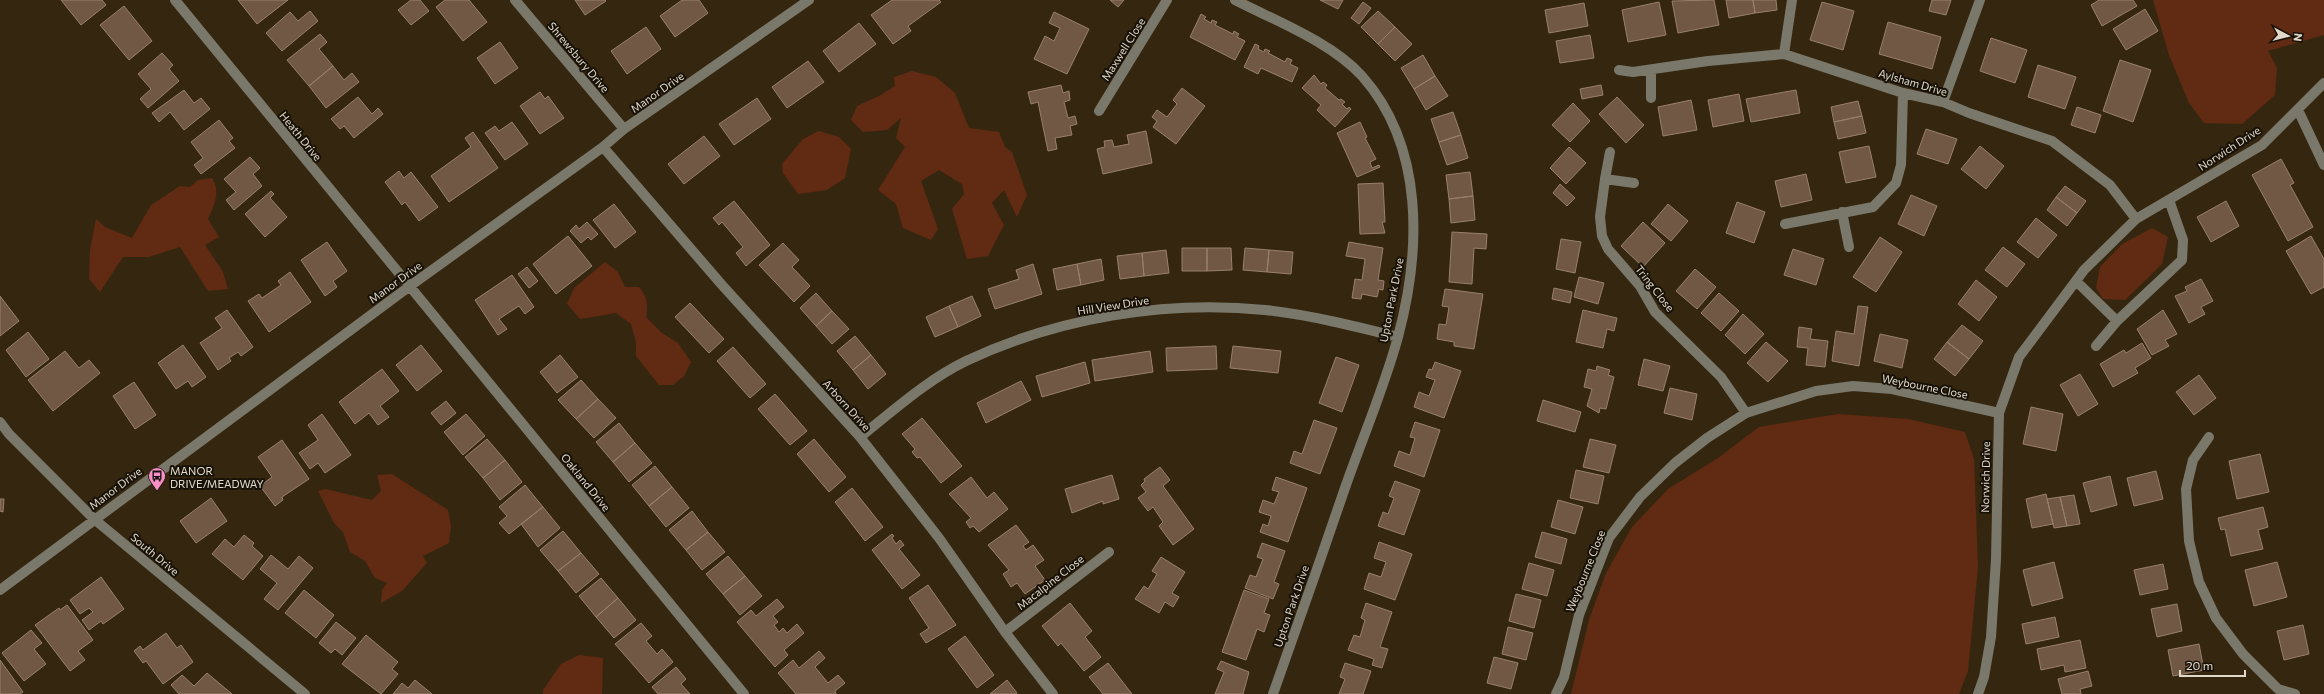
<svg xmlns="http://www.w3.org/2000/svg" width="2324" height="694" viewBox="0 0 2324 694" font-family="Commissioner,sans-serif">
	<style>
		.green { fill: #612a12 }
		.building { fill: #705845; stroke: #99806c }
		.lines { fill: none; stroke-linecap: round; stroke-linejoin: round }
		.minor { stroke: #7a786b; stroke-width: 10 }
		.labels { text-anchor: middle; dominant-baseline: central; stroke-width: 4; stroke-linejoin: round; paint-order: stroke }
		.street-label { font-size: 11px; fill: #e1d8ca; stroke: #171107 }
		.poi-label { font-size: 11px; fill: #e1d8ca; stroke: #171107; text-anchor: start }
	</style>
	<rect width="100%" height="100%" fill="#35270f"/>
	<path class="green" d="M2153 0H2324V35L2268 51 2277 68 2275 95 2242 124 2204 123 2189 103 2169 55Z
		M912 71 936 77 955 93 969 128 999 132 1005 147 1012 152 1027 195 1017 217 1004 190 992 203 1004 225 988 256 967 259 952 209 964 194 962 184 939 170 921 181 938 229 931 240 903 228 896 204 878 190 905 147 896 138 901 118 887 130 863 132 851 120 857 106 879 96 895 86 894 77Z
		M819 131 839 137 851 149 845 178 827 190 798 194 783 173 782 164 803 139Z
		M212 178C221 192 214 205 208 219L219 237 205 245 223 272 228 289 208 291 180 247 149 257H123L100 292 89 279 90 250 96 219 105 227 132 238 151 205 180 186 190 187 198 180Z
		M2152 228 2168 237 2162 264 2125 300 2103 299 2096 288 2100 267 2122 244Z
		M605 262 618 272 625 287H639C648 298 648 304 646 317L662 333 678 343 691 362 684 376 673 385H659L636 356V342L631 324 616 313 580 319 567 304 574 288Z
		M1838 414 1908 419 1965 432 1974 459 1978 567 1968 671 1959 694H1571L1589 620 1606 573 1632 527 1668 489 1718 458 1759 427Z
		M392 474 448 510 451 526 449 543 423 556 427 563 402 591 381 603 382 590 387 583 375 578 365 561 350 552 343 532 334 523 318 491 325 489 372 500 381 491 377 475Z
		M579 655 603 658 602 694H543V690L561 664Z"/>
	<path class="building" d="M61 0H102L106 5 81 25Z
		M238 0H288L257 24Z
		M411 0H420L429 11 411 25 398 10Z
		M445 0H469L487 22 463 41 436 7Z
		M575 0H605L606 1 585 15Z
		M682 0H699L708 13 675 37 660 16Z
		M892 0H939L941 2 908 26 911 31 893 44 871 15Z
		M1110 0H1124L1118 7Z
		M1320 0H1343L1338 9Z
		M1714 0 1719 25 1678 33 1672 1Z
		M1726 0H1753L1755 13 1729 18Z
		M1753 0H1776L1777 10 1755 13Z
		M1932 0H1951L1946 15 1929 11Z
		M2099 0H2133L2137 6 2102 26 2091 5Z
		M1363 2 1371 8 1359 24 1351 18Z
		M1659 2 1666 35 1628 42 1622 10Z
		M1822 2 1854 11 1843 50 1810 40Z
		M1584 3 1588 26 1549 33 1545 10Z
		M124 6 152 41 129 60 100 25Z
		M2145 9 2158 31 2126 50 2113 29Z
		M310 11 318 21 282 51 266 33 290 12 298 21Z
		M1378 11 1395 27 1378 44 1361 27Z
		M1054 12 1089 29 1067 74 1034 59 1045 36 1054 41 1060 28 1049 23Z
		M1201 14 1206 17 1204 19 1211 23 1212 20 1217 22 1215 25 1233 34 1234 31 1239 34 1237 37 1245 41 1235 60 1190 37Z
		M1888 22 1941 37 1932 69 1879 54Z
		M859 23 876 44 839 72 823 51Z
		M646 27 661 49 627 74 611 51Z
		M1395 27 1412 44 1395 61 1378 44Z
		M320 34 327 42 319 49 333 66 309 86 287 60Z
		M1590 35 1594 58 1560 63 1556 41Z
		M1991 38 2027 50 2015 83 1980 71Z
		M500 42 518 68 495 84 477 58Z
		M1255 44 1259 46 1258 49 1264 52 1265 49 1270 51 1268 53 1285 62 1287 58 1292 60 1290 64 1298 68 1292 82 1261 68 1258 74 1244 67Z
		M162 53 173 65 169 69 179 81 148 108 140 99 151 89 138 74Z
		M1423 55 1435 76 1414 89 1401 68Z
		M2120 60 2151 70 2133 122 2103 111Z
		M808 61 824 82 787 108 772 87Z
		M2038 65 2076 77 2065 109 2028 97Z
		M333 66 344 80 352 73 359 82 326 108 309 86Z
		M1314 75 1321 84 1323 82 1327 85 1325 88 1339 100 1341 99 1345 102 1342 104 1347 109 1349 107 1351 109 1335 127 1317 110 1321 105 1302 88Z
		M1435 76 1448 96 1426 110 1414 89Z
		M1061 85 1063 93 1069 91 1070 100 1064 102 1068 118 1075 116 1077 124 1070 126 1072 135 1055 138 1057 149 1048 151 1038 102 1031 104 1028 92Z
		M1601 85 1603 95 1582 99 1580 89Z
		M1182 88 1205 106 1176 144 1153 127 1157 121 1152 117 1157 110 1167 117 1177 104 1173 100Z
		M184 90 194 103 201 98 210 109 184 130 170 112 159 122 152 113Z
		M1796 90 1800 113 1751 122 1746 99Z
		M540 92 545 99 548 96 564 118 540 134 520 106Z
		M1739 94 1744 121 1713 127 1708 100Z
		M358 97 372 114 378 108 383 114 354 138 344 126 340 129 331 119Z
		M1617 97 1644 125 1626 143 1599 114Z
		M757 98 771 119 734 145 719 124Z
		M1691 100 1697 130 1663 136 1658 107Z
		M1858 101 1862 116 1834 122 1831 107Z
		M1573 103 1590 121 1570 142 1552 125Z
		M2077 107 2101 115 2095 133 2071 125Z
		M1453 112 1461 135 1439 142 1431 119Z
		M1862 116 1866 133 1838 139 1834 122Z
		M219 120 233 138 229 141 235 148 201 174 194 165 203 158 191 142Z
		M512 122 528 144 505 160 485 133 495 126 499 131Z
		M1360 122 1367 137 1365 138 1376 159 1370 162 1372 168 1379 165 1380 167 1357 177 1337 133Z
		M1926 129 1957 139 1948 164 1917 154Z
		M1146 131 1152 163 1103 174 1097 149 1105 147 1104 141 1112 140 1114 147 1129 144 1127 135Z
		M473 132 498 168 449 202 431 176 471 147 465 138Z
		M1461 135 1468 158 1447 165 1439 142Z
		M704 136 720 156 684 184 668 164Z
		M1869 146 1876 177 1846 183 1839 152Z
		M1980 146 2004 166 1986 189 1961 169Z
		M1569 147 1586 163 1566 184 1550 168Z
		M250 157 260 168 253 174 262 186 234 210 226 200 236 192 224 179Z
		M2281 159 2294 183 2290 185 2313 227 2288 241 2252 175Z
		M399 171 404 178 411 172 438 207 419 221 405 202 402 205 385 182Z
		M1470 172 1473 196 1449 199 1446 175Z
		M1806 174 1812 200 1781 207 1775 181Z
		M1383 183 1385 222H1382L1385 233 1360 234 1358 184Z
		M1560 184 1575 198 1567 206 1553 193Z
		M2065 186 2086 201 2077 213 2056 197Z
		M271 191 274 194 270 198 287 217 265 237 245 214Z
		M1911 195 1937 206 1924 236 1898 224Z
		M1473 196 1475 220 1451 223 1449 199Z
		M2056 197 2077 213 2067 226 2047 210Z
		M734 201 770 245 746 266 736 253 743 247 722 222 719 225 713 218Z
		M2226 201 2239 226 2211 242 2197 217Z
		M1737 202 1765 212 1754 243 1726 233Z
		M614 204 636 232 615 248 593 220Z
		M1668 204 1688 221 1671 241 1651 224Z
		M2036 218 2057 235 2038 258 2017 242Z
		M587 222 598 234 591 240 588 237 581 243 570 231 576 225 579 229Z
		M1643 222 1665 243 1643 267 1621 246Z
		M1452 232 1487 234 1486 249 1474 248 1472 284 1449 282Z
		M568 236 592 266 556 294 533 264Z
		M2311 236 2324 259V287L2311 294 2286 251Z
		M1880 237 1902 252 1876 292 1853 277Z
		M1561 239 1581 242 1575 273 1556 269Z
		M327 242 347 271 333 281 337 287 325 296 301 260Z
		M1349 242 1383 248 1378 280 1384 281 1383 290 1379 289 1377 297 1362 294 1361 299 1352 298 1355 279 1362 280 1365 259 1346 256Z
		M783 243 799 260 792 267 810 286 794 302 759 265Z
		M2003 247 2025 264 2007 287 1985 270Z
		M1182 248H1207V271H1182Z
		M1207 248H1231L1232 270 1207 271Z
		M1245 248 1269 250 1267 272 1243 270Z
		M1793 249 1824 259 1816 285 1784 275Z
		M1166 250 1169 273 1144 276 1142 253Z
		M1269 250 1293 252 1291 274 1267 272Z
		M1142 253 1144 276 1120 279 1117 256Z
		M1101 259 1104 280 1081 285 1077 264Z
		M1033 264 1042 294 995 309 988 289 1019 279 1016 270Z
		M1077 264 1081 285 1057 290 1053 269Z
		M527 267 538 281 529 288 518 274Z
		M1695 269 1716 287 1697 309 1676 291Z
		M290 272 311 302 269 332 248 301 259 294 262 298 281 285 278 281Z
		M512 275 534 307 525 314 519 306 499 319 507 329 498 335 475 300Z
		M1579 277 1604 283 1598 304 1574 297Z
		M2201 279 2213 301 2201 307 2205 314 2189 323 2175 296 2187 291 2185 287Z
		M1976 280 1997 297 1979 321 1958 304Z
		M1554 288 1572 292 1570 303 1552 299Z
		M1445 289 1483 294 1474 349 1454 346V342L1437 339 1439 324 1446 325 1449 307 1442 306Z
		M816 293 832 311 816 326 800 308Z
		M1719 293 1739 311 1721 331 1701 313Z
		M0 296 19 321 0 336Z
		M972 296 981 316 958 327 949 306Z
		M690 303 724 339 709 353 675 317Z
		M949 306 958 327 935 337 926 317Z
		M1858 306 1868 307 1859 366 1832 361 1836 331 1854 334Z
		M227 310 253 347 241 356 238 352 229 358 231 361 218 370 200 343 222 328 215 318Z
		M1583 310 1617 318 1614 331 1607 329 1603 348 1576 342Z
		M2163 310 2177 334 2165 340 2169 346 2152 355 2137 329Z
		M832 311 849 329 832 344 816 326Z
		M1743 314 1764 334 1745 354 1725 335Z
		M1962 325 1983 341 1969 359 1947 342Z
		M1799 327 1812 329 1810 339 1828 341 1825 367 1806 365 1808 348 1797 347Z
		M28 332 49 359 26 377 6 350Z
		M1880 334 1908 340 1902 368 1874 361Z
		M855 336 871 355 853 370 837 351Z
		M1766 342 1788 361 1768 382 1747 363Z
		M1947 342 1969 359 1955 376 1934 359Z
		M2142 343 2151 358 2135 368 2138 373 2113 387 2100 364 2124 350 2126 353Z
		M183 345 206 377 192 387 188 381 176 389 158 363Z
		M421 345 442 371 417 391 396 365Z
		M1216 346 1217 369 1167 371 1166 348Z
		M1233 346 1281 351 1278 373 1230 368Z
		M733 347 766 384 750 398 717 361Z
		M65 351 79 368 89 360 100 373 53 411 28 380Z
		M1150 351 1153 372 1095 381 1092 360Z
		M560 355 578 377 557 393 540 372Z
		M871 355 886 374 868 389 853 370Z
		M1336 357 1359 365 1342 412 1319 403Z
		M1644 359 1670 366 1663 391 1638 385Z
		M1085 362 1090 383 1042 397 1036 376Z
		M1435 362 1461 371 1444 418 1414 407 1419 392 1429 396 1435 380 1426 377 1429 369 1432 370Z
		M1597 366 1610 370 1608 375 1614 377 1606 409 1600 408 1599 413 1587 406 1592 389 1584 387 1588 369 1596 371Z
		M382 369 399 391 380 406 389 417 378 425 369 413 355 424 339 402Z
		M2080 374 2098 404 2078 416 2060 385Z
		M2199 375 2216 398 2194 415 2176 392Z
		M581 380 598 399 576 419 558 400Z
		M1021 381 1031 400 986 423 977 403Z
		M134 382 156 415 135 429 113 396Z
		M1670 388 1697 394 1692 420 1664 413Z
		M775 394 807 431 790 445 758 409Z
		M598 399 616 418 594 438 576 419Z
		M1543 400 1581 412 1575 432 1537 421Z
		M446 401 456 413 441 425 431 413Z
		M2031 407 2063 414 2056 451 2023 444Z
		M322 414 351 455 325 473 318 463 310 469 299 453 318 440 308 425Z
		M466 414 485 436 463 455 444 432Z
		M922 418 962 466 941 483 920 457 917 458 912 452 915 449 902 434Z
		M1314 420 1337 428 1320 474 1290 463 1294 451 1302 454Z
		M1415 422 1440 430 1424 477 1394 466 1399 451 1410 455 1415 438 1410 437Z
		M619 423 635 443 613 462 596 442Z
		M487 439 505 460 483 478 465 457Z
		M814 439 846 477 829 492 797 454Z
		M1590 439 1616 445 1609 473 1583 467Z
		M282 440 309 479 282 497 283 500 275 506 260 486 272 477 258 457Z
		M635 443 652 463 629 482 613 462Z
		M2260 454 2269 492 2237 499 2229 461Z
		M505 460 522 482 500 500 483 478Z
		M655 466 672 487 649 506 632 485Z
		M1160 467 1170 480 1163 486 1194 529 1173 545 1159 526 1163 522 1153 507 1148 511 1138 498 1146 492 1141 485 1145 481 1144 479Z
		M1576 470 1604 476 1598 504 1570 498Z
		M2156 471 2163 499 2134 506 2127 478Z
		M1112 475 1119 499 1103 504V501L1072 513 1065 489Z
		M2110 476 2117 505 2091 512 2083 483Z
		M971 477 987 498 994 492 1008 509 979 532 973 526 970 528 966 522 971 518 949 494Z
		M1276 477 1307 488 1288 542 1260 532 1263 524 1268 526 1271 516 1259 512 1263 500 1274 504 1279 492 1272 490Z
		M1395 481 1420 490 1404 535 1378 526 1383 512 1388 514 1394 498 1389 496Z
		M525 485 543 507 509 534 499 523 507 516 499 507Z
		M672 487 689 508 666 527 649 506Z
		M852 488 883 527 865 541 835 502Z
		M2046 494 2053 524 2032 528 2026 499Z
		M2074 495 2080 524 2067 526 2060 497Z
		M2060 497 2067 526 2054 528 2047 499Z
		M211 498 227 521 196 543 180 521Z
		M0 499H4L3 512 0 511Z
		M1558 500 1583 507 1575 534 1551 527Z
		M543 507 560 528 538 547 521 524Z
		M2263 507 2268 527 2258 530 2263 549 2231 556 2225 529 2221 530 2218 518Z
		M692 511 708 532 686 550 669 530Z
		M1016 525 1029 542 1023 546 1026 550 1033 545 1044 560 1035 566 1045 580 1025 594 1017 583 1011 587 1003 574 1009 570 988 545Z
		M563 531 581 553 558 571 540 550Z
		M708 532 725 552 702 570 686 550Z
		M1542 532 1567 539 1561 564 1535 557Z
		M892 534 894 536 892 538 896 544 900 540 904 545 899 549 920 575 902 589 872 550Z
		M244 535 254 543 252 546 263 556 243 580 212 554 225 539 234 547Z
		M1379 542 1412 554 1395 600 1364 589 1369 573 1381 577 1386 562 1374 558Z
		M1262 543 1285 551 1274 582 1279 584 1273 599 1245 588 1250 575 1256 577 1263 559 1257 557Z
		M581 553 599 574 576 593 558 571Z
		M271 555 288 569 299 556 313 568 278 610 264 599 277 583 260 569Z
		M728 556 745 576 723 594 706 574Z
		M1161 557 1185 572 1172 593 1179 597 1173 607 1165 602 1159 613 1135 599 1144 586 1148 589 1157 574 1152 571Z
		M2054 562 2063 598 2032 606 2023 570Z
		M2277 562 2287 597 2254 606 2245 570Z
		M1529 563 1554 570 1547 596 1522 589Z
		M2163 564 2168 589 2140 595 2134 570Z
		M745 576 762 596 740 615 723 594Z
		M101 577 124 609 103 624 101 621 89 630 82 620 93 612 89 608 80 614 70 600Z
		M601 578 618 598 596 617 579 596Z
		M928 585 956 625 926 643 920 634 929 628 909 598Z
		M304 590 334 615 316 638 285 613Z
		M1244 590 1269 599 1264 613 1270 615 1264 632 1257 629 1246 660 1222 652Z
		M1516 594 1541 600 1534 628 1509 621Z
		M618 598 636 620 614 638 596 617Z
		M777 599 784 607 773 616 778 622 774 625 779 632 783 628 787 633 797 624 804 633 784 650 788 655 775 667 737 622 751 610 756 616Z
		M1070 603 1092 631 1085 637 1101 657 1084 671 1061 643 1058 646 1042 626Z
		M1366 603 1392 612 1380 647 1388 649 1382 668 1372 665 1374 659 1348 650 1354 635 1360 637 1365 620 1361 618Z
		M2177 604 2182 631 2157 637 2151 609Z
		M67 605 93 640 78 651 85 660 70 671 35 625 59 608 60 610Z
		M2055 617 2059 637 2026 644 2022 624Z
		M336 622 356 638 342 655 335 649 331 653 319 643Z
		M641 623 652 636 646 641 657 654 662 649 673 662 649 683 615 644Z
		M2303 625 2309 654 2284 660 2277 631Z
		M1508 627 1533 633 1526 660 1502 654Z
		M31 630 42 643 34 649 46 664 24 681 2 653Z
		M166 633 177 648 181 645 193 662 163 684 146 661 143 663 134 651 140 646 143 650Z
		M366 635 398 662 392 669 398 674 381 694 342 664Z
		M965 636 994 675 977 688 948 649Z
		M2080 640 2086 668 2065 672 2064 665 2041 670 2037 649Z
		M2199 644 2204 670 2173 676 2168 650Z
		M819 651 825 658 815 667 828 683 838 675 845 683 835 691 836 694H796L778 673 793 660 799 668Z
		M1494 657 1518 663 1511 689 1487 683Z
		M0 660 23 692 20 694H0Z
		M1221 661 1249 672 1243 694H1215L1224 672 1217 669Z
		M1108 663 1132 694H1103L1089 677Z
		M1345 663 1371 671 1363 694H1339L1345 679 1340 677Z
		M676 667 686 679 681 684 690 694H658L652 687Z
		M2088 671 2092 686 2080 689 2081 694H2062L2058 679Z
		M207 673 232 694H179L171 685 182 675 194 686Z
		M415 680 432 694H393L402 683 408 688Z
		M1007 680 1017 693 1015 694H990Z"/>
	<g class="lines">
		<path class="minor" d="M175 0 744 694
			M515 0 624 129
			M1235 0C1276 21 1331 42 1362 76 1425 147 1421 251 1398 337 1385 385 1363 437 1346 485 1322 555 1298 624 1273 694
			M1784 54 1792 0
			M1619 70 1633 72 1708 61 1784 54 1903 93 1943 102 1969 113 2052 141 2110 185 2136 219
			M1651 70V98
			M1943 102 1980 0
			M2298 110 2324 165
			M1099 111 1167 0
			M603 147 722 285 860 437 939 538 1005 632 1053 694
			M1605 179 1610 152
			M1634 183 1605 179 1600 217 1602 236 1608 249 1640 286 1655 312 1721 377 1746 413
			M1842 212 1849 247
			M1785 224 1873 207 1896 183 1901 165 1903 93
			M2076 281 2117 321 2182 260 2183 240 2169 200
			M2096 346 2117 321
			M0 422 9 434 94 519 305 694
			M860 437C894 410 927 380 966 361 1057 318 1164 300 1265 310 1310 315 1354 326 1398 337
			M2209 437 2193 460 2186 489 2189 541 2199 582 2216 618 2243 654 2278 689 2295 694
			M0 590 410 286 603 147 624 129 809 0
			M1005 632 1109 552
			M1556 694 1564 677 1579 615 1609 538 1640 497 1675 463 1707 438 1746 413 1816 391 1853 386 1892 389 1999 413
			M1978 694 1984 677 1991 637 1996 559 1999 413 2019 357 2084 270 2136 219 2262 145 2324 83"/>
	</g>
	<defs>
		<g id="bus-pin" transform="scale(0.9)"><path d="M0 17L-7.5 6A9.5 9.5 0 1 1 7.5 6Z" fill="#fa8fc6" stroke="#171107"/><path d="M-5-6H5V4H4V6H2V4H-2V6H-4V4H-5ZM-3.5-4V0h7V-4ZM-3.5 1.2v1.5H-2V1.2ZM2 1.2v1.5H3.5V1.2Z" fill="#111"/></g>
	</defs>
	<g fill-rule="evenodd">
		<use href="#bus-pin" x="157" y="476"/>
	</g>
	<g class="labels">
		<g class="street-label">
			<text transform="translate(1123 49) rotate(-58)">Maxwell Close</text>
			<text transform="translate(579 57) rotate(50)">Shrewsbury Drive</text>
			<text transform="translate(1913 82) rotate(16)">Aylsham Drive</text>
			<text transform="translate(657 92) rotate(-35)">Manor Drive</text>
			<text transform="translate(301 136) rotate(51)">Heath Drive</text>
			<text transform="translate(2229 148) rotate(-33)">Norwich Drive</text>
			<text transform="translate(395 282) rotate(-36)">Manor Drive</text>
			<text transform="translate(1655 288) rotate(52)">Tring Close</text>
			<text transform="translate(1391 300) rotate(-79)">Upton Park Drive</text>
			<text transform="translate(1113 305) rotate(-9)">Hill View Drive</text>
			<text transform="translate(1925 386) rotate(11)">Weybourne Close</text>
			<text transform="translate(847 405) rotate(48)">Arborn Drive</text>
			<text transform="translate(1985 477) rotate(-89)">Norwich Drive</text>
			<text transform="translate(586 482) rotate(51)">Oakland Drive</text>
			<text transform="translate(115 488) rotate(-37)">Manor Drive</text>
			<text transform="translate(155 554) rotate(40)">South Drive</text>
			<text transform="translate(1585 571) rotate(-68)">Weybourne Close</text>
			<text transform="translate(1050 582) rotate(-38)">Macalpine Close</text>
			<text transform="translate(1291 606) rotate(-71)">Upton Park Drive</text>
		</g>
		<g class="poi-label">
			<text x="170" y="470">MANOR<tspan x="170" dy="13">DRIVE/MEADWAY</tspan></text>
		</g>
	</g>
	<g transform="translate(2288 36) rotate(97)" stroke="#171107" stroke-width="3" paint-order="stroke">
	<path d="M0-3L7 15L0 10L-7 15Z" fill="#e1d8ca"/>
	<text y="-6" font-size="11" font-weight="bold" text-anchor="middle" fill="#e1d8ca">N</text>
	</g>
	<path d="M2180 670v6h65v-6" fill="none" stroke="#e1d8ca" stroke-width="2"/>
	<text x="2186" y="670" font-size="12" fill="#e1d8ca" stroke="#171107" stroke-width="3" paint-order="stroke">20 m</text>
</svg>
